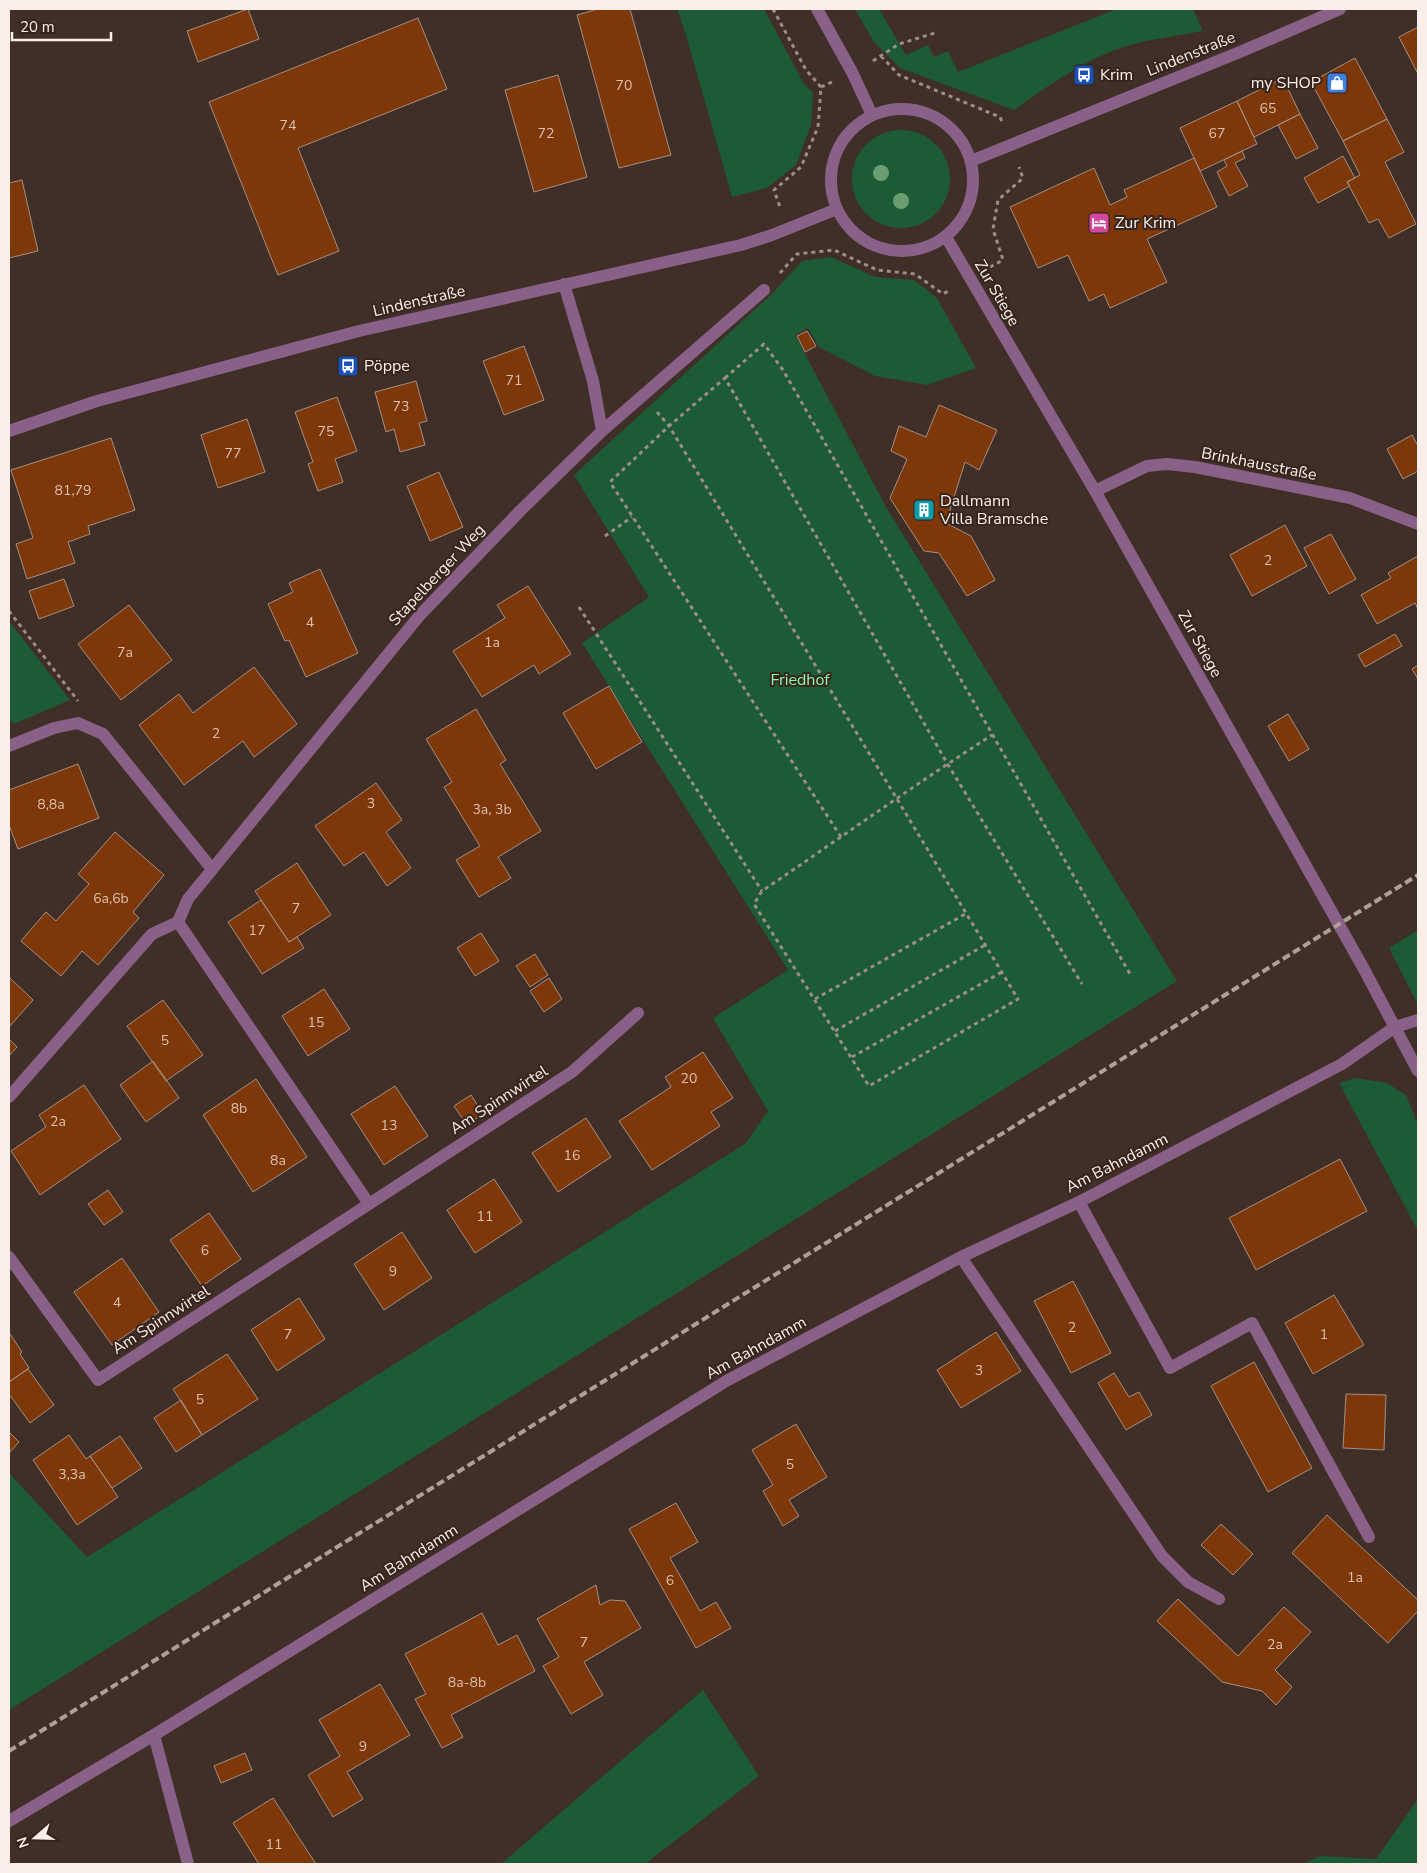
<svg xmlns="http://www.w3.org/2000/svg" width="1427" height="1873" viewBox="0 0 1427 1873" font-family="'Nunito Sans',sans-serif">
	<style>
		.green { fill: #1c5b35 }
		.building { fill: #7e3708; stroke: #a38f85 }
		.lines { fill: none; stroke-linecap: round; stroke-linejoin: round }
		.path { stroke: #9c8d87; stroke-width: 3; stroke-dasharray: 4 4; stroke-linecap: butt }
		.minor { stroke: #896088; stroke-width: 12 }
		.rail { stroke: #ae9f99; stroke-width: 4; stroke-dasharray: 8 4; stroke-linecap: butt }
		.tree { fill: #6a9e72 }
		.labels { text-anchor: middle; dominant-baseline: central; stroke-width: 4; stroke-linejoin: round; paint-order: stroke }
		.number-label { font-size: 14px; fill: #dbc0b1 }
		.street-label { font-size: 16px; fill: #faeee9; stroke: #36251d }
		.poi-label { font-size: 16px; fill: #faeee9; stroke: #36251d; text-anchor: start }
		.park-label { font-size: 16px; fill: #8cf8b0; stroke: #36251d }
	</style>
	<rect width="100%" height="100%" fill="#402f27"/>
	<path class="green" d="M677 9H764L804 84 813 92 811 125 796 165 767 188 732 197 686 35Z
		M855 9H879L906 55 928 45 934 57 948 51 958 72 1117 9H1193L1203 31C1177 36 1149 39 1124 47 1087 58 1045 88 1014 110L900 68 874 42Z
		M852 179a49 49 0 1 1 98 0a49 49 0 1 1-98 0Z
		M831 257 875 277 914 280 937 298 976 368 927 385 875 376 819 347 808 328 795 335 886 507 1177 981 9 1710V1473L87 1557 745 1144 768 1111 713 1018 788 970 582 643 649 597 574 475 772 294 802 261Z
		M9 621 70 700 14 724 9 718Z
		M1418 930V1005L1389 948Z
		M1356 1078 1387 1083 1406 1095 1418 1125V1231L1339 1083Z
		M703 1690 759 1776 645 1864H501Z
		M1418 1799V1864H1303L1320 1856 1376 1859Z"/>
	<path class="building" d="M248 9 259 39 198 62 187 31Z
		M598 9H630L671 155 619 168 577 15Z
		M418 18 447 89 298 148 339 251 278 275 209 102Z
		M1418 27V74L1399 37Z
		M1355 58 1387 119 1343 141 1311 82Z
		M558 75 587 177 534 192 505 90Z
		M1283 78 1300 114 1254 137 1237 101Z
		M1237 101 1257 144 1200 171 1180 128Z
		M1300 114 1318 148 1296 159 1278 125Z
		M1387 119 1404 152 1385 162 1416 224 1389 238 1378 219 1369 223 1347 182 1360 175 1343 141Z
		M1242 151 1245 158 1235 163 1248 186 1229 196 1217 172 1227 166 1224 160Z
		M1343 156 1355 178 1347 182 1350 186 1318 203 1304 178Z
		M1194 158 1217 207 1147 239 1167 282 1110 308 1104 294 1089 301 1068 255 1038 268 1010 207 1094 168 1110 205 1127 197 1124 190Z
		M22 180 38 251 9 258V183Z
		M807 331 816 346 805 352 797 336Z
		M524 346 544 400 504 415 483 361Z
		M416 381 427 421 419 423 425 445 400 452 394 429 386 432 375 392Z
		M337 397 357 451 335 459 343 482 318 491 308 464 313 462 295 412Z
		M939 405 997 430 979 470 965 462 946 523 971 536 995 580 967 596 939 553 924 551 890 498 907 459 891 451 899 426 926 437Z
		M247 419 265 472 218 488 201 435Z
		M1412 435 1418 446V471L1403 479 1387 449Z
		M111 438 135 510 88 526 90 534 68 542 75 563 27 579 16 544 33 538 11 470Z
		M439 472 463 527 430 541 407 486Z
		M1285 525 1307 566 1252 596 1230 555Z
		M1331 534 1356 579 1329 594 1304 548Z
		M1418 556V609L1415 603 1377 624 1361 595 1391 578 1388 573Z
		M320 569 358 653 306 677 289 640 285 641 268 604 293 592 289 583Z
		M64 579 74 606 39 619 29 591Z
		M528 586 571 654 539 674 534 665 482 697 453 651 505 618 497 605Z
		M129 605 172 660 121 700 78 644Z
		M1395 634 1402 646 1365 667 1358 655Z
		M1418 665V679L1412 669Z
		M254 667 297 724 254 757 243 741 184 785 139 725 179 694 193 713Z
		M609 686 642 742 596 769 563 713Z
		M476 709 506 760 500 764 541 831 498 857 511 878 479 897 456 860 480 846 444 787 452 782 426 739Z
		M1288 714 1309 749 1289 761 1268 726Z
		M78 764 99 818 18 849 9 825V790Z
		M376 783 402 820 386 832 411 868 387 886 364 852 344 866 315 826Z
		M115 832 164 875 133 912 139 918 98 965 82 951 61 976 21 941 46 912 56 921 89 884 78 874Z
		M297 863 331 915 289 942 255 891Z
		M261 900 289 942 297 937 304 948 262 974 228 922Z
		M481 933 499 961 475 976 457 948Z
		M535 954 548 975 530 987 516 966Z
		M9 977 33 1000 9 1027Z
		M549 978 562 999 544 1012 530 991Z
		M324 989 350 1029 308 1056 282 1016Z
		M163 1000 203 1055 166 1081 127 1026Z
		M9 1039 17 1047 9 1056Z
		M703 1052 733 1098 711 1112 720 1126 652 1170 619 1121 671 1087 665 1077Z
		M153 1061 179 1098 146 1122 120 1085Z
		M256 1079 307 1157 253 1192 203 1115Z
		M84 1085 121 1139 40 1195 11 1151 46 1127 39 1115Z
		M395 1086 428 1136 384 1165 351 1114Z
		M471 1095 483 1114 467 1125 454 1106Z
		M586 1118 611 1157 558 1192 532 1153Z
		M1340 1159 1367 1211 1256 1270 1229 1218Z
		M494 1179 522 1222 475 1253 447 1210Z
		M108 1190 123 1212 104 1225 88 1204Z
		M209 1213 241 1259 202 1286 170 1240Z
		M402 1232 432 1278 384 1310 354 1264Z
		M122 1258 159 1312 112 1345 74 1292Z
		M1073 1281 1111 1353 1071 1373 1034 1301Z
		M1334 1295 1364 1345 1313 1374 1285 1323Z
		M299 1298 325 1339 277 1371 251 1330Z
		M996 1332 1021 1371 961 1408 937 1370Z
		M10 1334 22 1352 20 1354 29 1368 9 1382V1335Z
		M227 1354 258 1399 202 1435 173 1389Z
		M1254 1362 1312 1468 1268 1492 1211 1386Z
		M28 1369 54 1405 30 1423 9 1394V1382Z
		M1114 1373 1129 1397 1139 1392 1152 1415 1126 1430 1098 1383Z
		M1346 1394 1386 1395 1384 1450 1343 1448Z
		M181 1400 202 1435 176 1452 154 1418Z
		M796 1424 827 1477 789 1500 799 1516 783 1526 763 1491 773 1485 752 1450Z
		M9 1432 19 1442 9 1453Z
		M69 1435 86 1459 90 1456 118 1497 77 1525 33 1460Z
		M120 1436 142 1468 112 1488 90 1456Z
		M676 1503 698 1542 670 1558 700 1611 716 1602 731 1628 696 1648 629 1529Z
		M1327 1515 1418 1600V1611L1388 1643 1292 1553Z
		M1221 1524 1253 1554 1233 1575 1201 1545Z
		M596 1585 600 1605 610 1600 625 1601 641 1628 584 1662 603 1695 571 1714 543 1666 559 1657 537 1619Z
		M1178 1599 1238 1656 1284 1607 1311 1632 1275 1670 1292 1687 1276 1705 1262 1691 1222 1682 1157 1621Z
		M482 1613 498 1645 517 1635 535 1671 451 1715 463 1737 442 1748 415 1699 426 1694 405 1654Z
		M380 1684 410 1735 347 1772 363 1799 333 1817 308 1775 340 1756 319 1720Z
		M245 1753 252 1770 221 1783 214 1766Z
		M273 1798 316 1864H259L233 1823Z"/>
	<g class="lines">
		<path class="path" d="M773 9 806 70 821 87 818 127 801 167 774 190 780 207
			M881 56 899 75 1000 117 1003 124
			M873 61 899 44 938 32
			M821 87 832 82
			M990 267 1003 260 993 229 998 200 1023 178 1019 167
			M780 273 797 254 834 250 877 270 915 274 943 294 950 290
			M725 378 764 344 783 370 1130 974
			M657 412 669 426 897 799 1018 999 869 1086 754 904 762 891C839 839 914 785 992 735
			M605 536 632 517
			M579 607 762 891
			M9 611 78 701
			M841 837 610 482 669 426 725 378 947 763 1082 984
			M815 999 967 913
			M835 1031 985 945
			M852 1057 1002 972"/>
		<path class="minor" d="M817 9 852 72 872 115
			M831 180a71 71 0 1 1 142 0a71 71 0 1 1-142 0Z
			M971 161 1240 52 1340 9
			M946 237 1095 491 1365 971 1418 1071
			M9 431 97 401 359 331 741 245 772 235 837 209
			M602 431 764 290
			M1095 491 1147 466 1167 464 1195 467 1350 498 1418 524
			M9 746 54 728 78 723 103 734 212 869
			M9 1097 152 934 178 922 188 899 420 615 520 511 602 431 593 381 564 284
			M1079 1202 1170 1368 1252 1323 1369 1537
			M369 1204 572 1072 638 1013
			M9 1257 98 1380 369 1204 178 922
			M961 1257 1162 1556 1188 1582 1219 1599
			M154 1735 188 1864
			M9 1821 154 1735 728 1380 961 1257 1079 1202 1342 1064 1395 1027 1418 1020"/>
		<path class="rail" d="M9 1751 1418 875"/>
	</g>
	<g class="tree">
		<circle cx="881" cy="173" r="8"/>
		<circle cx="901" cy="201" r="8"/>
	</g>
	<defs>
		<g id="bus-square" transform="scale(1.125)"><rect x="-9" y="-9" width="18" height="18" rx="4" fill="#1a4fb4" stroke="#36251d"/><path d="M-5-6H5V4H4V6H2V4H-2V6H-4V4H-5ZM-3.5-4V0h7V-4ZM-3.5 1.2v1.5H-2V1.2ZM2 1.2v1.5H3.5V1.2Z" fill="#fff"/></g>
		<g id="shop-square" transform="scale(1.125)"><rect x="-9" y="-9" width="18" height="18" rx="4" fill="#3f7fe0" stroke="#36251d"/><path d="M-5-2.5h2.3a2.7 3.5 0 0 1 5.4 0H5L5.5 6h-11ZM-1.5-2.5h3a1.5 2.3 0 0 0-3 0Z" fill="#fff"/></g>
		<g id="hotel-square" transform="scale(1.125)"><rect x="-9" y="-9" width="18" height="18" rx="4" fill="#d1479c" stroke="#36251d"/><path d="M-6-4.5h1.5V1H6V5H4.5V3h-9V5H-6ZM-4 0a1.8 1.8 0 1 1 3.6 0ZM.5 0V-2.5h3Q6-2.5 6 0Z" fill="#fff"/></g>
		<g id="building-square" transform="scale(1.125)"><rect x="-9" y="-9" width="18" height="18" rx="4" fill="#0f9aa8" stroke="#36251d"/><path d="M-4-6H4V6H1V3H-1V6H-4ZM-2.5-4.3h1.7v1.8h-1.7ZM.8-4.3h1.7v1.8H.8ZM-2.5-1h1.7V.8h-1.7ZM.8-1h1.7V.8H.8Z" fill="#fff"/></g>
	</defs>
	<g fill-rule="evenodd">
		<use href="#bus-square" x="1084" y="75"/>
		<use href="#shop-square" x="1337" y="83"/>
		<use href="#hotel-square" x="1099" y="223"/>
		<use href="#bus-square" x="348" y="366"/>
		<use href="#building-square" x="924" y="510"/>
	</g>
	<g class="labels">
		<g class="number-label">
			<text x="624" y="85">70</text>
			<text x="1268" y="108">65</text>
			<text x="288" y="125">74</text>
			<text x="546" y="133">72</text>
			<text x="1217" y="133">67</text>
			<text x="514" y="380">71</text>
			<text x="401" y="406">73</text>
			<text x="326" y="431">75</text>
			<text x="233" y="453">77</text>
			<text x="73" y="490">81,79</text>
			<text x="1268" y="560">2</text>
			<text x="310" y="622">4</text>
			<text x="492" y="642">1a</text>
			<text x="125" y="652">7a</text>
			<text x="216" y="733">2</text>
			<text x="371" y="803">3</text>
			<text x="51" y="804">8,8a</text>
			<text x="492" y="809">3a, 3b</text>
			<text x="111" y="898">6a,6b</text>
			<text x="296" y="908">7</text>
			<text x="257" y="930">17</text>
			<text x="316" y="1022">15</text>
			<text x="165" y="1040">5</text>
			<text x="689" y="1078">20</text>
			<text x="239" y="1108">8b</text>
			<text x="58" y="1121">2a</text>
			<text x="389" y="1125">13</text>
			<text x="572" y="1155">16</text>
			<text x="278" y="1160">8a</text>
			<text x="485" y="1216">11</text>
			<text x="205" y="1250">6</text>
			<text x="393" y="1271">9</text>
			<text x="117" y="1302">4</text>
			<text x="1072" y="1327">2</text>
			<text x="288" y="1334">7</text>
			<text x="1324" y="1334">1</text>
			<text x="979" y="1370">3</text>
			<text x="200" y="1399">5</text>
			<text x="790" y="1464">5</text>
			<text x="72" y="1474">3,3a</text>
			<text x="1355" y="1577">1a</text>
			<text x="670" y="1580">6</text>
			<text x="584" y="1642">7</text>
			<text x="1275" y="1644">2a</text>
			<text x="467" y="1682">8a-8b</text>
			<text x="363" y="1746">9</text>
			<text x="274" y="1844">11</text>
		</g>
		<g class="street-label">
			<text transform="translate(1191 54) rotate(-22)">Lindenstraße</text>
			<text transform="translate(997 293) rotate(60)">Zur Stiege</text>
			<text transform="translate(419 301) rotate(-13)">Lindenstraße</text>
			<text transform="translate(1259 464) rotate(11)">Brinkhausstraße</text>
			<text transform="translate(437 575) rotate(-47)">Stapelberger Weg</text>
			<text transform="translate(1200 644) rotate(61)">Zur Stiege</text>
			<text transform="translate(499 1100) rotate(-33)">Am Spinnwirtel</text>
			<text transform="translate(1117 1163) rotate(-27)">Am Bahndamm</text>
			<text transform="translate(161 1320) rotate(-33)">Am Spinnwirtel</text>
			<text transform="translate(756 1348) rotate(-29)">Am Bahndamm</text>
			<text transform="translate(409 1558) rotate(-32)">Am Bahndamm</text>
		</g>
		<g class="poi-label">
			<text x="1100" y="75">Krim</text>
			<text x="1321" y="83" text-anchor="end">my SHOP</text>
			<text x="1115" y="223">Zur Krim</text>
			<text x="364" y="366">Pöppe</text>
			<text x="940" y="501">Dallmann<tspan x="940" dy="18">Villa Bramsche</tspan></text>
		</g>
		<g class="park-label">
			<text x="800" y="680">Friedhof</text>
		</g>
	</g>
	<rect width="1427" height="1873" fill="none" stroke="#faeee9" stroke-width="20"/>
	<g transform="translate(35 1838) rotate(250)" stroke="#36251d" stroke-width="4" paint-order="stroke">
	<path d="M0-4L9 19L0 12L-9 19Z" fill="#faeee9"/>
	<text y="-8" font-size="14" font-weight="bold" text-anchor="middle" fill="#faeee9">N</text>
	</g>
	<path d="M12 32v8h99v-8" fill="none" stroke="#faeee9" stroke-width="2.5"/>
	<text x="20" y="32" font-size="15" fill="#faeee9" stroke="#36251d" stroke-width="4" paint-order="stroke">20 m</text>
</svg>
